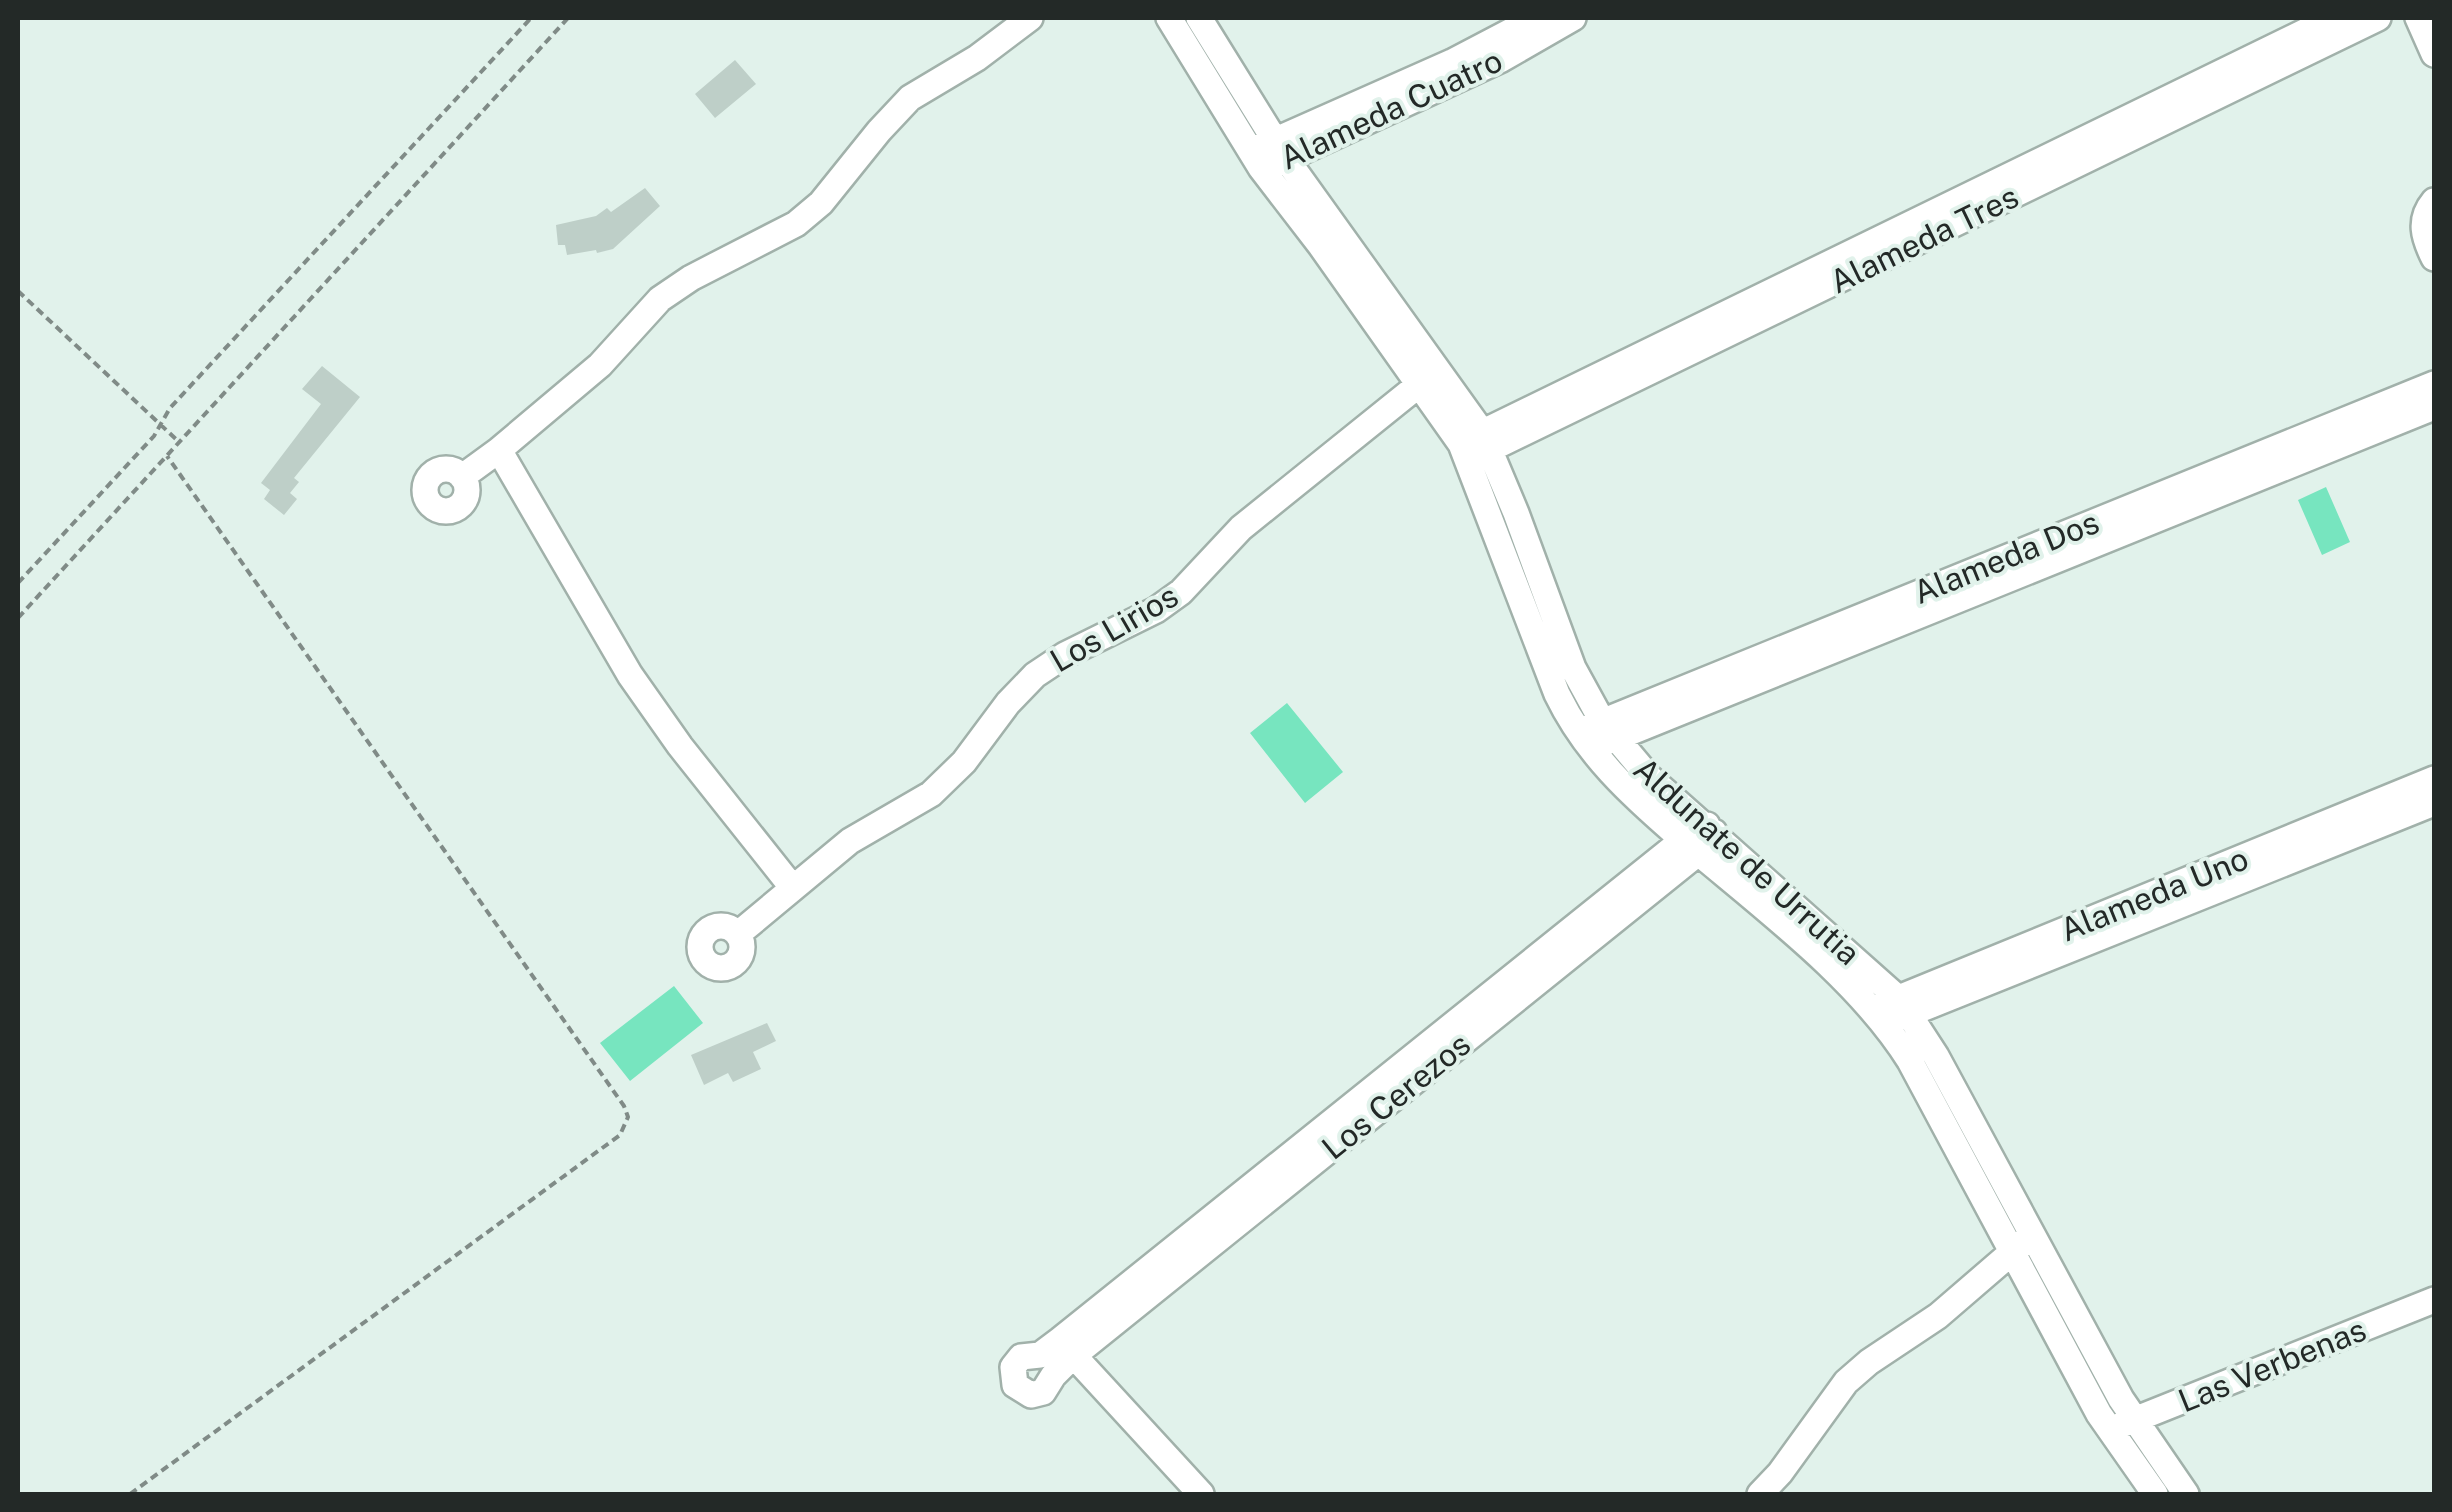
<svg xmlns="http://www.w3.org/2000/svg" width="2452" height="1512" viewBox="0 0 2452 1512" font-family="'Public Sans',sans-serif">
	<style>
		.green { fill: #77e5bf }
		.building { fill: #becfc8 }
		.lines { fill: none; stroke-linecap: round; stroke-linejoin: round }
		.street-casing { stroke: #a1b1aa; stroke-width: 30 }
		.path { stroke: #808b87; stroke-width: 4; stroke-dasharray: 8 5; stroke-linecap: butt }
		.street { stroke: #fff; stroke-width: 25 }
		.labels { text-anchor: middle; dominant-baseline: central; stroke-width: 8; stroke-linejoin: round; paint-order: stroke }
		.street-label { font-size: 32px; fill: #232927; stroke: #e1f2eb }
	</style>
	<rect width="100%" height="100%" fill="#e1f2eb"/>
	<path class="green" d="M2326 487 2350 542 2322 555 2298 500Z
		M1287 703 1343 772 1305 803 1250 733Z
		M674 986 703 1023 630 1081 600 1043Z"/>
	<path class="building" d="M735 60 756 84 715 118 695 94Z
		M645 188 660 206 613 249 597 253 596 250 567 255 565 245H558L556 225 596 216 607 208 611 212Z
		M322 366 360 397 294 478 299 482 290 493 297 499 284 515 264 499 270 490 261 483 321 404 302 389Z
		M767 1023 776 1041 753 1052 761 1069 733 1082 728 1073 704 1085 691 1055Z"/>
	<g class="lines">
		<g class="street-casing">
			<path id="street" d="M1169 18 1261 168 1321 246 1461 444 1557 694C1586 754 1631 795 1681 838 1758 904 1857 976 1910 1061L2099 1414 2155 1494
				M1199 18 1287 160 1482 432 1516 513 1573 668 1602 721 1649 777 1899 999 1936 1056 2121 1399 2186 1494
				M2418 18 2434 54
				M1260 147 1452 62 1536 18
				M1275 164 1500 60 1573 18
				M2434 201C2418 220 2424 238 2434 258
				M1471 438 2333 18
				M499 450 630 675 680 746 792 887
				M1478 455 2378 18
				M425 490a21 21 0 1 1 42 0a21 21 0 1 1-42 0Z
				M462 477 499 450 600 365 660 299 691 278 796 224 821 203 879 131 910 98 977 58 1030 18
				M1587 728 2434 384
				M1604 743 2434 407
				M1707 825 1683 840 1060 1340 1040 1355 1021 1357 1013 1367 1015 1385 1031 1395 1043 1392 1053 1376 1073 1356 1698 853 1714 832
				M700 947a21 21 0 1 1 42 0a21 21 0 1 1-42 0Z
				M738 934 850 841 931 794 964 762 1008 703 1035 675 1065 655 1156 610 1181 592 1241 528 1431 375
				M1884 1004 2434 779
				M1899 1018 2434 803
				M1063 1344 1201 1494
				M2119 1426 2434 1300
				M1760 1494 1780 1473 1846 1382 1869 1362 1938 1316 2025 1241"/>
		</g>
		<path class="path" d="M18 291 179 442
			M18 583 154 436 170 408 531 18
			M18 618 568 18
			M130 1494 620 1135 628 1117 624 1106 167 456"/>
		<use href="#street" class="street"/>
	</g>
	<g class="labels">
		<g class="street-label">
			<text transform="translate(1391 109) rotate(-25)">Alameda Cuatro</text>
			<text transform="translate(1924 239) rotate(-26)">Alameda Tres</text>
			<text transform="translate(2006 557) rotate(-22)">Alameda Dos</text>
			<text transform="translate(1114 628) rotate(-30)">Los Lirios</text>
			<text transform="translate(1747 861) rotate(42)">Aldunate de Urrutia</text>
			<text transform="translate(2154 894) rotate(-22)">Alameda Uno</text>
			<text transform="translate(1396 1096) rotate(-39)">Los Cerezos</text>
			<text transform="translate(2272 1365) rotate(-22)">Las Verbenas</text>
		</g>
	</g>
	<rect width="2452" height="1512" fill="none" stroke="#232927" stroke-width="40"/>
</svg>
